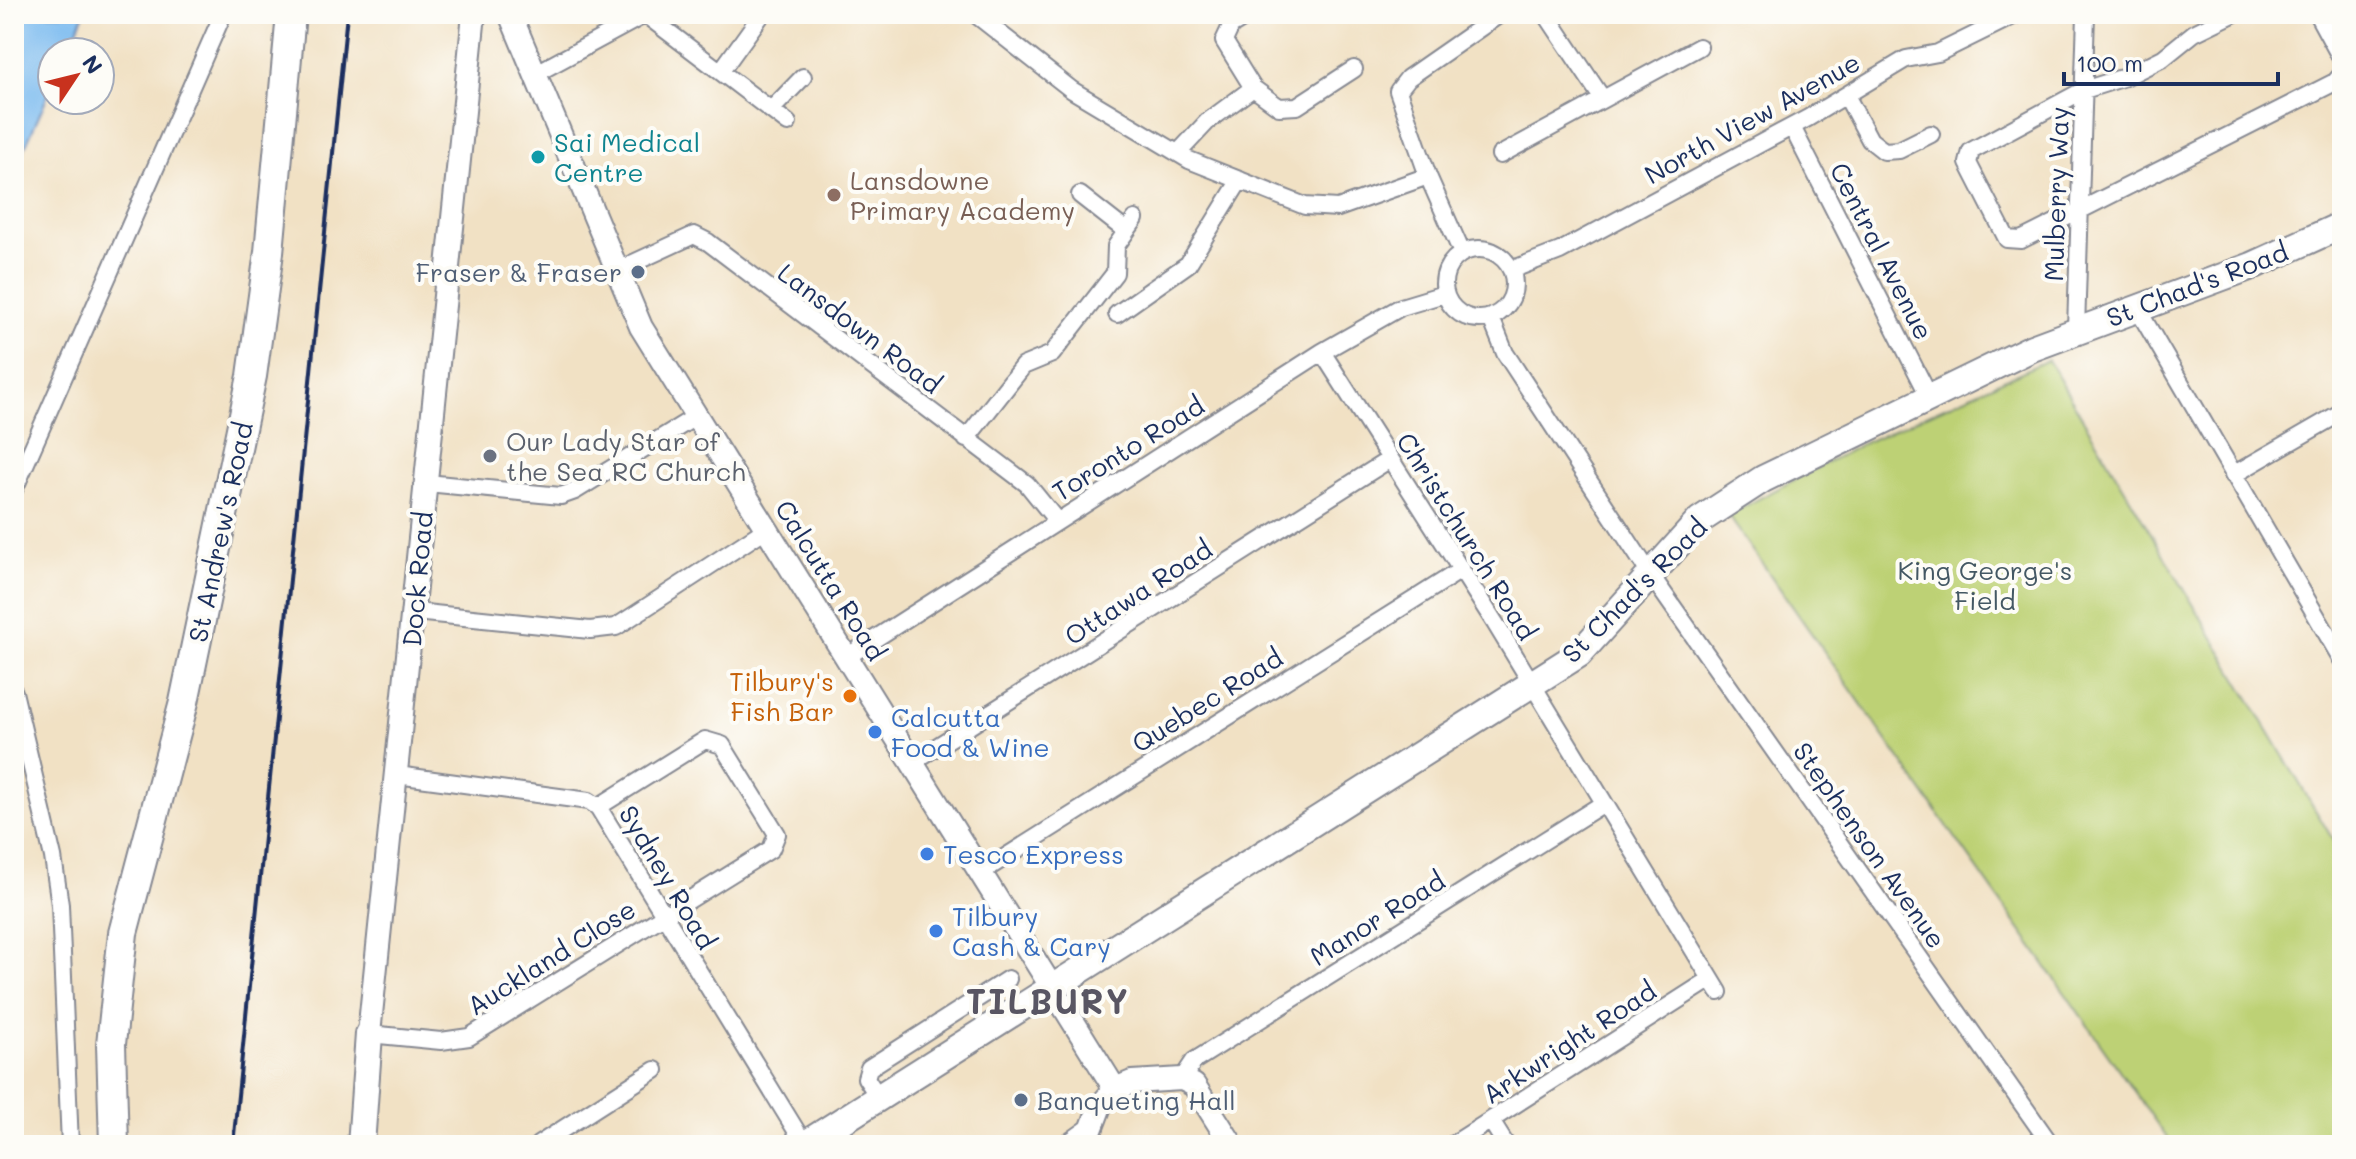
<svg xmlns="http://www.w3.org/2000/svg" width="2356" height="1159" viewBox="0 0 2356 1159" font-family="Mali,sans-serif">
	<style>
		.green { fill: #bdd175; stroke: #6c806a; stroke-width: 2 }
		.water { fill: #7cbbf0; stroke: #4c75a7; stroke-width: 2 }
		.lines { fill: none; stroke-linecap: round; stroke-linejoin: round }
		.minor-casing { stroke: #868891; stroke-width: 20 }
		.tertiary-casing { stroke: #868891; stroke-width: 26 }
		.primary-casing { stroke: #868891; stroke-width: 30 }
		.trunk-casing { stroke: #868891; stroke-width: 32 }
		.minor { stroke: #fff; stroke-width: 16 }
		.tertiary { stroke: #fff; stroke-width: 22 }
		.primary { stroke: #fff; stroke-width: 26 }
		.trunk { stroke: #fff; stroke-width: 28 }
		.rail { stroke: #1b2f5e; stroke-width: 4 }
		.culture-dot { fill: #0f9aa8; stroke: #fdfcf7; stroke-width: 3 }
		.education-dot { fill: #8d6e63; stroke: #fdfcf7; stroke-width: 3 }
		.service-dot { fill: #5c6f8a; stroke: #fdfcf7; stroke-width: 3 }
		.worship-dot { fill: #6b7280; stroke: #fdfcf7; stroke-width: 3 }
		.food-dot { fill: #e8710a; stroke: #fdfcf7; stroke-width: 3 }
		.shop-dot { fill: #3f7fe0; stroke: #fdfcf7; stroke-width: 3 }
		.labels { text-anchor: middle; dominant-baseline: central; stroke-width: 8; stroke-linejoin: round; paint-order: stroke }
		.street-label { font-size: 26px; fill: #1b2f5e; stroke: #fdfcf7 }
		.culture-label { font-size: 26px; fill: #0d838f; stroke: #fdfcf7; text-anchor: start }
		.education-label { font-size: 26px; fill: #785e54; stroke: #fdfcf7; text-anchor: start }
		.service-label { font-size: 26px; fill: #4e5e75; stroke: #fdfcf7; text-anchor: end }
		.worship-label { font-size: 26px; fill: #5b616d; stroke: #fdfcf7; text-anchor: start }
		.park-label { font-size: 26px; fill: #445864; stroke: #fdfcf7 }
		.food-label { font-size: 26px; fill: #c56008; stroke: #fdfcf7; text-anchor: end }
		.shop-label { font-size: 26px; fill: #366cbe; stroke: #fdfcf7; text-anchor: start }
		.district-label { font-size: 34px; font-weight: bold; letter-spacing: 2px; fill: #595663; stroke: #fdfcf7 }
	</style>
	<rect width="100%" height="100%" fill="#fdfcf7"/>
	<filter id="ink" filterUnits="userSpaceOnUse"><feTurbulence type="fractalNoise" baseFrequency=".0125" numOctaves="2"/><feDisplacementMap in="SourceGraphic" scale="16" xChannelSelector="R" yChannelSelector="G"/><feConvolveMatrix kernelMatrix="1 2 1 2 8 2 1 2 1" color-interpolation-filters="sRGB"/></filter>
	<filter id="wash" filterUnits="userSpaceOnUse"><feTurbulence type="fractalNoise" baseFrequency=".006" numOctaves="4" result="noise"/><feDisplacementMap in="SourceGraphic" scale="32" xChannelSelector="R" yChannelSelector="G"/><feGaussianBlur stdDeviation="1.8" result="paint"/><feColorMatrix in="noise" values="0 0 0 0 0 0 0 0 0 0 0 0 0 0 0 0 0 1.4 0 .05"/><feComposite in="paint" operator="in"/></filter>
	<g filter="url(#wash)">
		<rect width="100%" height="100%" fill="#f1e1c4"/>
		<path class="green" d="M2048 360 2342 855V1124L2306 1145H2172L1728 515 1860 445Z"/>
		<path class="water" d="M14 14H84L67 52H52V86L14 172Z"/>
	</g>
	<g filter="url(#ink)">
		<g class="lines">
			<g class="minor-casing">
				<path id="minor" d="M975 14 1072 90 1189 160 1305 206 1338 208 1428 176
					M1251 14 1231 26 1224 41 1253 88 1279 107 1297 106 1354 69
					M1546 14 1602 98
					M2233 14 2194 33 2163 58 2125 77 2084 90 1971 151 1968 163 2007 239 2021 240 2335 82 2342 74
					M2317 14 2342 60
					M646 15 788 123
					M721 71 762 14
					M535 74 646 14
					M1847 97 1870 140 1884 151 1899 150 1931 134
					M771 110 803 77
					M1792 127 1929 396
					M1178 153 1207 122 1253 88
					M1500 155 1699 47
					M1080 195 1126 231
					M1444 284a35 35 0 1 1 70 0a35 35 0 1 1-70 0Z
					M1462 253 1428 176 1398 91 1408 78 1500 14
					M1511 270 1560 251 1808 118 1906 59 1938 53 2017 14
					M616 271 694 235 708 242 1027 484 1057 521
					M2137 308 2342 660
					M1117 314 1188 264 1240 180
					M1491 318 1505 353 1650 574 2051 1145
					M2076 329 2086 14
					M1322 352 1495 623 1719 992
					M966 439 1023 366 1052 354 1115 273 1116 246 1135 219
					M2233 475 2342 412
					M427 483 561 496 575 491 695 417
					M14 490 223 14
					M415 612 590 630 616 627 766 529
					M845 658 1322 352 1401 307 1444 294
					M14 692 53 857 60 905 70 1145
					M911 763 1390 459
					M397 775 589 801 598 807 805 1145
					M980 873 1461 570
					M369 1034 441 1041 469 1037 771 849 777 834 722 745 705 740 598 807
					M1182 1079 1194 1061 1604 803
					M879 1098 866 1078 869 1068 1008 979
					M1491 1121 1506 1145
					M538 1145 655 1070
					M1452 1145 1711 979"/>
			</g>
			<g class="tertiary-casing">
				<path id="tertiary" d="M510 14 641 327 1115 1089
					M369 1034 474 14
					M1070 1145 1091 1130 1100 1106 1115 1089 1132 1082 1182 1079 1194 1085 1232 1145"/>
			</g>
			<g class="primary-casing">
				<path id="primary" d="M361 1145 369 1034
					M804 1145 1579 654 1700 520 1763 479 2032 348 2252 266 2342 225"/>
			</g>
			<g class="trunk-casing">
				<path id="trunk" d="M114 1145 111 1044 123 933 184 702 252 376 269 252 291 14"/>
			</g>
			<use href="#minor" class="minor"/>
			<use href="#tertiary" class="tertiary"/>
			<use href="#primary" class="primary"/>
			<use href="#trunk" class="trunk"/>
			<path class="rail" d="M233 1145 347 14"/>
		</g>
	</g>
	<circle class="culture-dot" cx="538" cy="157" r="8"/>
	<circle class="education-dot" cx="834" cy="195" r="8"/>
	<g class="service-dot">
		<circle cx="638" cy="272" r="8"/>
		<circle cx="1021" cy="1100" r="8"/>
	</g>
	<circle class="worship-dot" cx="490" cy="456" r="8"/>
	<circle class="food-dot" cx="850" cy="696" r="8"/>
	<g class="shop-dot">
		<circle cx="875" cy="732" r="8"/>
		<circle cx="927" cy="854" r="8"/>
		<circle cx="936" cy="931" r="8"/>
	</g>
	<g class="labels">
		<g class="street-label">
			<text transform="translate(1752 118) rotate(-29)">North View Avenue</text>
			<text transform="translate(2056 194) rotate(-88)">Mulberry Way</text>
			<text transform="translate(1882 251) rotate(63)">Central Avenue</text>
			<text transform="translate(2197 284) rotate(-21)">St Chad's Road</text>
			<text transform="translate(860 328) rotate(37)">Lansdown Road</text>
			<text transform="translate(1128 448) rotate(-32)">Toronto Road</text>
			<text transform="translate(220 532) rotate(-78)">St Andrew's Road</text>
			<text transform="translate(1467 536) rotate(58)">Christchurch Road</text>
			<text transform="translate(417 579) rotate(-85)">Dock Road</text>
			<text transform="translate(831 580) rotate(58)">Calcutta Road</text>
			<text transform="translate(1634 590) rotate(-45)">St Chad's Road</text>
			<text transform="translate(1138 592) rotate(-33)">Ottawa Road</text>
			<text transform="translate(1207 700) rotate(-32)">Quebec Road</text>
			<text transform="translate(1870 845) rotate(55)">Stephenson Avenue</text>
			<text transform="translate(668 877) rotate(59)">Sydney Road</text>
			<text transform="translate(1377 918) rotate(-32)">Manor Road</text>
			<text transform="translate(551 957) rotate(-32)">Auckland Close</text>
			<text transform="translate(1569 1042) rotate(-33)">Arkwright Road</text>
		</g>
		<g class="culture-label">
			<text x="554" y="142">Sai Medical<tspan x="554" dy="30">Centre</tspan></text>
		</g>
		<g class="education-label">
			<text x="850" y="180">Lansdowne<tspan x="850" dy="30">Primary Academy</tspan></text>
		</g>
		<g class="service-label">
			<text x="622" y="272">Fraser &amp; Fraser</text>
			<text x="1037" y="1100" text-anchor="start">Banqueting Hall</text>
		</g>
		<g class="worship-label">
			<text x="506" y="441">Our Lady Star of<tspan x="506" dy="30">the Sea RC Church</tspan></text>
		</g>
		<g class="park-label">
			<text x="1985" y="570">King George's<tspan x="1985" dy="30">Field</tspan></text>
		</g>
		<g class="food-label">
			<text x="834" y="681">Tilbury's<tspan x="834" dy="30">Fish Bar</tspan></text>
		</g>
		<g class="shop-label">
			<text x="891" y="717">Calcutta<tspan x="891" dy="30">Food &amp; Wine</tspan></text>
			<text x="943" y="854">Tesco Express</text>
			<text x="952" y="916">Tilbury<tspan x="952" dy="30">Cash &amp; Cary</tspan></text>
		</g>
		<g class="district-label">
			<text x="1048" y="1000">TILBURY</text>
		</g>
	</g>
	<rect width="2356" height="1159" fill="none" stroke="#fdfcf7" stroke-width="48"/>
	<g transform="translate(76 76) rotate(55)"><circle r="38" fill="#fdfcf7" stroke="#a3aaba" stroke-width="2"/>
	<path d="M0-6L14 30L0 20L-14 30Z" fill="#c8321e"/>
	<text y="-12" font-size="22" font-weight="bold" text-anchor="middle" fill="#1b2f5e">N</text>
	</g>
	<path d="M2064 72v12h214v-12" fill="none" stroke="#1b2f5e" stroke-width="4"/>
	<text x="2076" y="72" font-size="24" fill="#1b2f5e" stroke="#fdfcf7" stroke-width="6" paint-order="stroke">100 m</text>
</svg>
